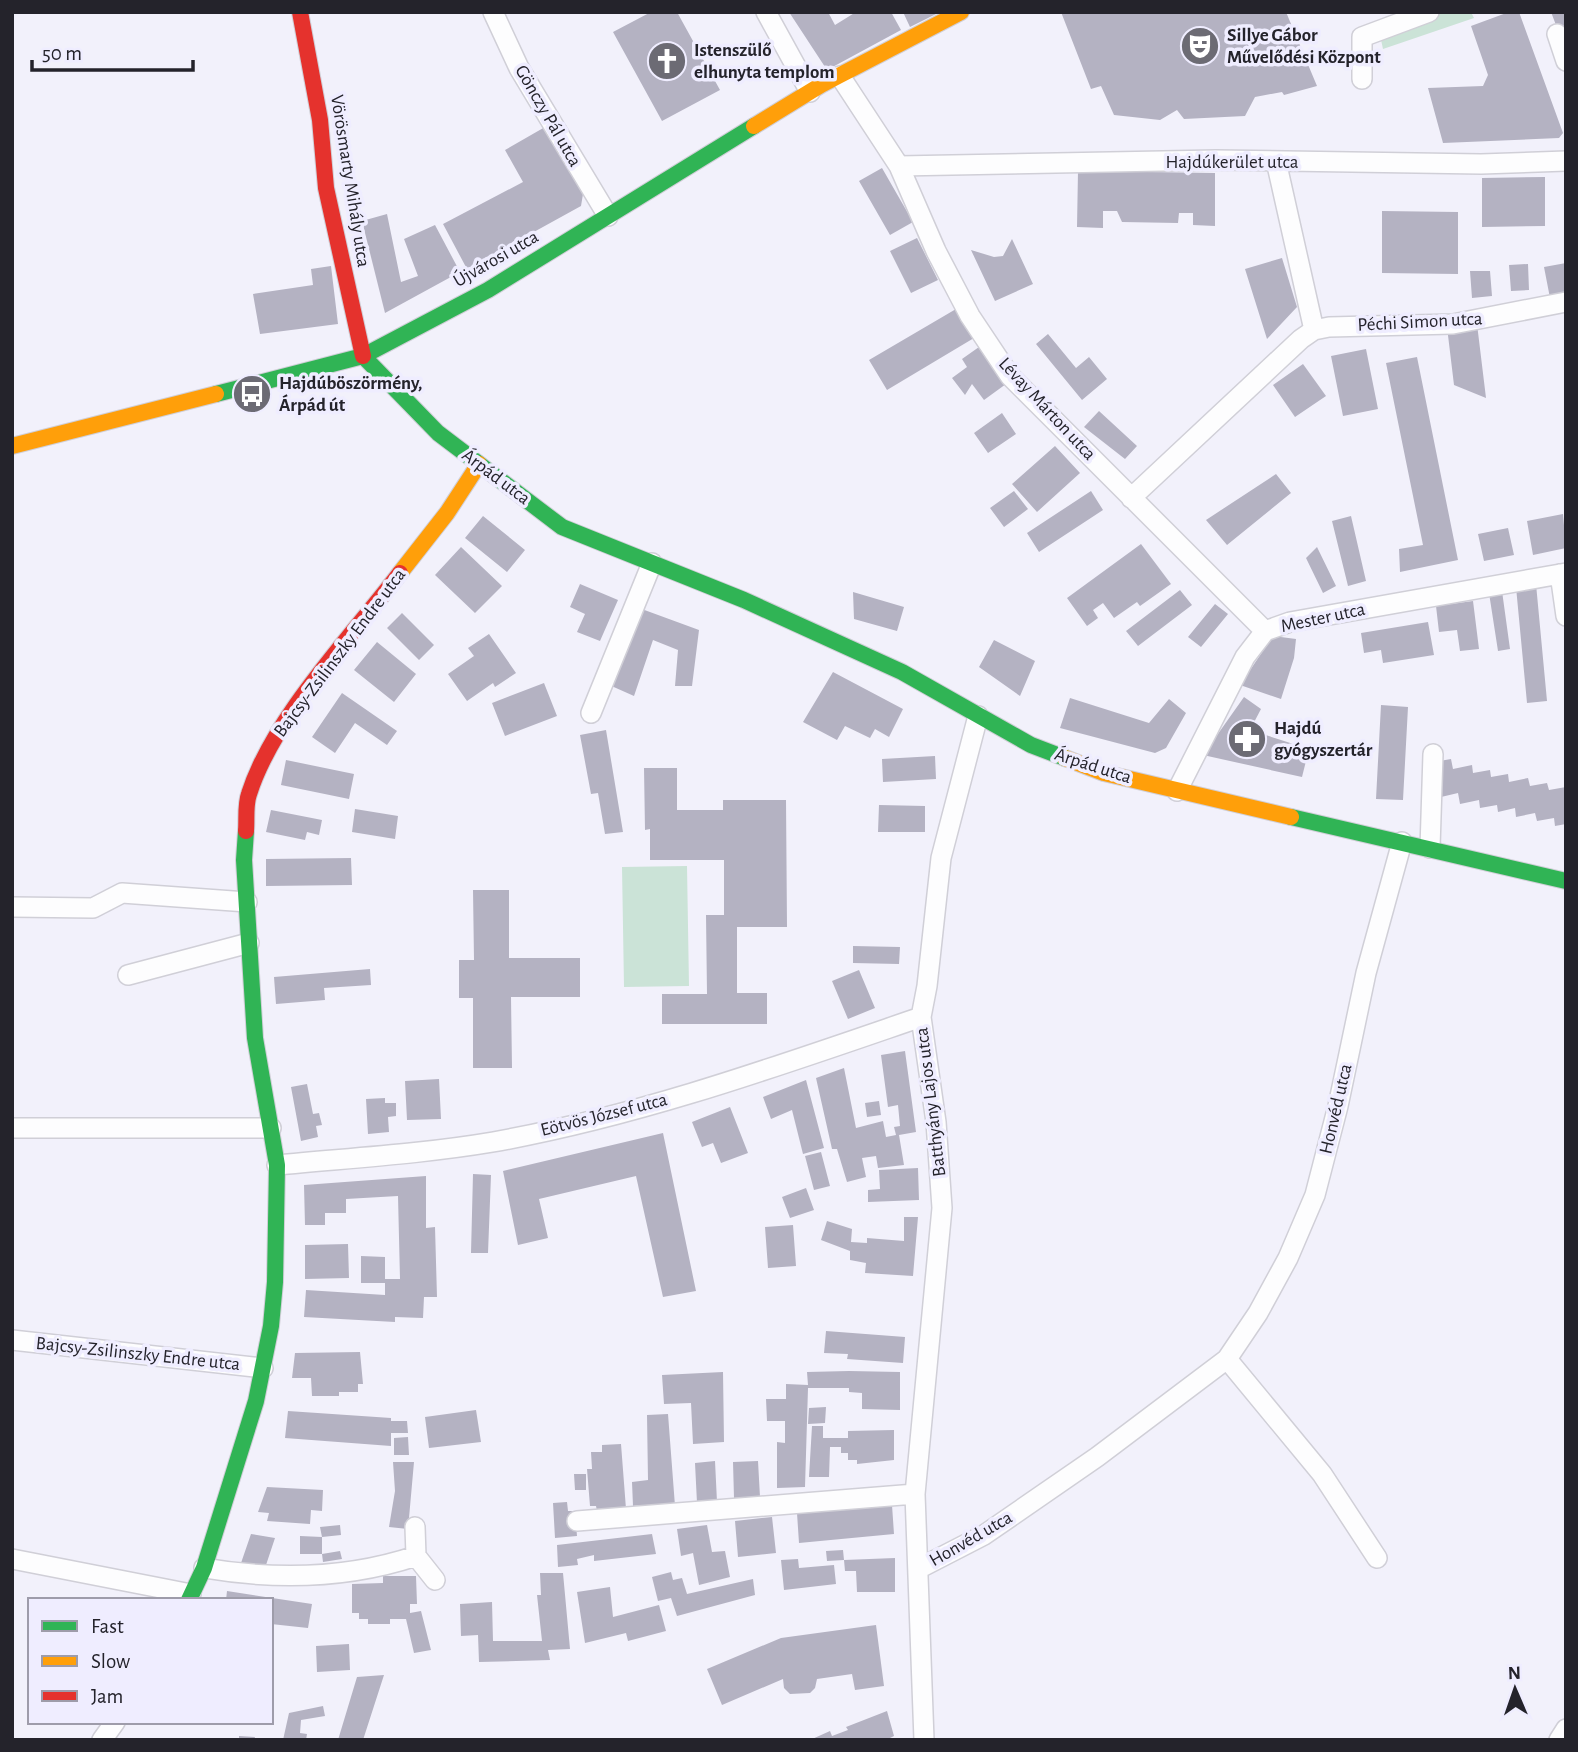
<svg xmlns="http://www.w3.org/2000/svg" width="1578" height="1752" viewBox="0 0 1578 1752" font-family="'Alegreya Sans',sans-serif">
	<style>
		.green { fill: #cbe3d7 }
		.building { fill: #b4b2c2 }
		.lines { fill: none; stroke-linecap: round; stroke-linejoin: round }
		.street-casing { stroke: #d0cfd7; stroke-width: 22 }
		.fast-casing { stroke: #d0cfd7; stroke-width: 18 }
		.slow-casing { stroke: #d0cfd7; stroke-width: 18 }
		.jam-casing { stroke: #d0cfd7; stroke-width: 18 }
		.street { stroke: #fdfdfe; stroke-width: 19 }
		.fast { stroke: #30b455; stroke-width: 16 }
		.slow { stroke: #ff9f0a; stroke-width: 16 }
		.jam { stroke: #e5322d; stroke-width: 16 }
		.labels { text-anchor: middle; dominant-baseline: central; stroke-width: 7; stroke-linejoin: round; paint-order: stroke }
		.poi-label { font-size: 19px; font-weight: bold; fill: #24232b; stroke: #efedff; text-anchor: start }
		.street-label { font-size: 19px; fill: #24232b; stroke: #efedff }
	</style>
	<rect width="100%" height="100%" fill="#f2f1fb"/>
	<path class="green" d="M1442 12H1471L1474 18 1383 49 1380 35Z
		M687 866 689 986 624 987 622 867Z"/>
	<path class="building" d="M651 12H677L720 90 662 121 613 32Z
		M789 12H828L835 25 856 12H891L901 30 827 70Z
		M903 12H940L910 27Z
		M1061 12H1286L1317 86 1284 95 1282 92 1255 97 1245 116 1184 119 1177 110 1160 120 1114 115 1101 86 1091 89Z
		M1509 12H1519L1563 133 1559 138 1443 143 1428 88 1483 86 1488 75 1471 26Z
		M1551 12H1566V48L1559 33Z
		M545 127 583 194 581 206 467 269 443 224 523 182 505 150Z
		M882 168 913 222 890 235 859 181Z
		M1078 171 1215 173V226L1193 225V213H1179L1178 223 1122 222 1117 211H1103V228L1077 227Z
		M1545 177V226L1482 227V178Z
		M1382 211 1458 212V274L1382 273Z
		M387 214 401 282 418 276 404 239 435 225 460 272 385 313 362 221Z
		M917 238 938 280 911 293 890 251Z
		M1012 239 1033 284 995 301 971 250 994 257 1003 256Z
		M1282 258 1297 307 1267 339 1245 269Z
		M1566 263V295L1550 298 1544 267Z
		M1528 264 1529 290 1511 291 1509 265Z
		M331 266 338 324 260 334 253 294 313 285 311 269Z
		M1470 271H1490L1492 296 1472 298Z
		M956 309 974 338 887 390 869 360Z
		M1477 324 1486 398 1454 385 1447 327Z
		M1048 334 1076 368 1089 357 1107 379 1082 400 1036 344Z
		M979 347 1006 384 984 400 972 384 965 395 952 378 967 367 962 359Z
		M1366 349 1378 409 1343 416 1331 356Z
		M1417 357 1458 560 1400 572 1399 549 1423 545 1386 363Z
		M1303 364 1326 396 1295 417 1273 385Z
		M1099 411 1137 446 1125 459 1084 427Z
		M1002 413 1016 434 988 453 974 433Z
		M1055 446 1080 473 1037 512 1012 484Z
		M1276 474 1291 493 1227 545 1206 520Z
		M1014 491 1028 509 1004 527 990 508Z
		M1091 491 1103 510 1039 552 1027 533Z
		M1563 514 1566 548 1533 555 1527 521Z
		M483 516 525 550 507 572 465 538Z
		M1351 516 1366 581 1348 586 1332 521Z
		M1508 528 1514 555 1484 561 1478 534Z
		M1141 544 1171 584 1140 606 1137 602 1114 618 1103 603 1093 610 1098 618 1087 626 1067 598Z
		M461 547 502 586 475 613 435 575Z
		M1317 547 1336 586 1323 593 1306 558Z
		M580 584 618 600 600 641 577 632 585 614 570 607Z
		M1536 584 1547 701 1527 703 1516 587Z
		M1180 590 1192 605 1138 646 1126 631Z
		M1502 591 1510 649 1498 651 1489 593Z
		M853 592 904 607 897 631 854 619Z
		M1473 601 1479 649 1460 651 1457 630 1439 632 1436 606Z
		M1215 604 1228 614 1201 647 1188 637Z
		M639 608 699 630 692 686H675L678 650 653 640 634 696 607 684Z
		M402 613 434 645 419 660 387 628Z
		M1428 622 1434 655 1383 663 1381 650 1364 653 1361 633Z
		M489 634 516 673 495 687 493 683 467 701 448 674 474 656 468 648Z
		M1273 636 1296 639 1294 658 1281 699 1240 685Z
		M994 640 1035 661 1020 696 979 667Z
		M377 642 416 674 394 702 354 670Z
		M833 672 903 709 889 737 875 729 870 738 845 726 837 740 803 722Z
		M544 683 557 716 505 736 492 703Z
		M342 693 397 731 387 745 355 723 335 753 312 737Z
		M1244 697 1261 709 1250 730 1309 749 1302 777 1203 755Z
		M1070 698 1149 723 1169 699 1186 713 1166 748 1155 753 1060 728Z
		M1381 705 1408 707 1403 800 1376 799Z
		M606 730 623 832 605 834 598 793 591 794 580 735Z
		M935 756 936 779 883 782 882 759Z
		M1451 759 1453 769 1472 765 1473 773 1490 770 1491 777 1508 774 1509 782 1528 778 1530 786 1547 783 1549 790 1566 787V824L1555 826 1554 818 1537 821 1535 813 1516 817 1515 808 1498 812 1497 805 1480 808 1479 800 1460 804 1458 793 1441 797 1434 762Z
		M286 760 354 774 349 799 281 785Z
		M644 768H677V810H723V800H786L787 927H737V993H767V1024H662V994H707L706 915H724V860H650V829L645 830Z
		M879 805 925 806V832H878Z
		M355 809 398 816 395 839 352 832Z
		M271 810 322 820 319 835 307 832 305 840 266 832Z
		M351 858 352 885 266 886V859Z
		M473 890H509V958H580V997H511L512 1068H473V998H459V960H474Z
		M853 946 900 947 899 964 853 963Z
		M370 969 371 985 324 988 325 1000 276 1004 274 977Z
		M859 970 875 1008 848 1019 832 981Z
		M905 1051 916 1132 899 1135 904 1165 878 1168 876 1156 862 1158 866 1177 847 1182 837 1149H832L816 1078 844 1068 856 1128 883 1121 886 1137 896 1135 894 1127 900 1126 898 1105 888 1107 881 1055Z
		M439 1079 441 1119 407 1120 405 1081Z
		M806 1080 824 1148 803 1154 792 1110 771 1119 763 1097Z
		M307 1084 313 1114 319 1113 322 1125 316 1126 318 1137 301 1141 291 1087Z
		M385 1098V1103H396V1116L388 1117 389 1132 368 1134 366 1099Z
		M879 1101 881 1115 867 1117 865 1103Z
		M730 1107 748 1153 721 1163 713 1143 702 1147 692 1122Z
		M663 1133 696 1291 663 1297 636 1176 539 1199 548 1238 518 1245 503 1171Z
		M821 1152 830 1186 814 1190 805 1156Z
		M918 1168 919 1200 868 1202V1190L880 1189 879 1170Z
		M473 1174 491 1175 488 1253H471Z
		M426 1176V1228L435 1227 437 1297H424L423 1318 395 1317V1322L304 1317 306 1290 385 1295V1283H361V1256L385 1257V1279H400L398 1196 346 1199V1213H325V1225H305L304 1185Z
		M806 1188 814 1210 790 1218 782 1197Z
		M904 1217H918L913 1276 865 1273 866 1263 850 1260V1251L821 1240 827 1221 852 1229 851 1242 867 1243V1238L904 1241Z
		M793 1225 796 1266 768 1268 765 1227Z
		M348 1244 349 1278 305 1279V1245Z
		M826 1331 905 1337 903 1363 847 1359 848 1354 824 1353Z
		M360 1352 363 1384H358V1392H339V1396H312L311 1378H292L295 1353Z
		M849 1371 900 1372V1410L862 1409V1393L849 1392V1388H808L805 1487 777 1488V1442L785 1443V1421H767L766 1399H786V1384L808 1385 807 1372Z
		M723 1372 724 1442 693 1444 691 1403 664 1404 662 1375Z
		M826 1407 825 1423 808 1424 809 1408Z
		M476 1410 481 1442 429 1448 425 1417Z
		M288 1411 391 1418V1421H407L408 1433H391V1446L285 1438Z
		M668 1414 675 1506 640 1509V1505L633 1506 632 1482 648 1480 647 1415Z
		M812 1426H823V1438H848V1431L894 1430V1460L857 1464V1460H848V1453H841V1447H830L829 1477H809Z
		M408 1437 409 1455H394V1438Z
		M621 1444 626 1509 597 1511 596 1506H590L587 1469H592L591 1452H602V1445Z
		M715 1461 717 1502 697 1503 695 1463Z
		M758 1461 760 1497 734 1498 733 1462Z
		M393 1462H414L408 1529 389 1527 395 1491Z
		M574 1474H586V1490H575Z
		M267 1487 323 1490 322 1511 311 1510 310 1524 267 1521 269 1513 258 1512Z
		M567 1502 568 1511H575L577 1536 555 1538 553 1503Z
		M892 1505 894 1534 799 1543 797 1513Z
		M772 1517 776 1553 738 1557 735 1521Z
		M340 1525 341 1535 322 1537 320 1527Z
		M707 1525 712 1552 725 1551 730 1577 699 1585 693 1553 681 1556 677 1529Z
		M251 1534 275 1538 266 1565 241 1563Z
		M652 1534 656 1554 594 1561V1555L577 1559 578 1565 558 1567 557 1545Z
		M300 1536 322 1537V1554H300Z
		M843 1550 844 1560 827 1561 826 1551Z
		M340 1551 342 1559 323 1562 322 1554Z
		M895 1558V1592H857L856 1571H845L844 1560Z
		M798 1559 799 1568 834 1565 836 1584 784 1590 781 1560Z
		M671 1572 673 1580 682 1578 687 1594 753 1579 755 1595 677 1616 671 1598 658 1601 652 1577Z
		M540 1573H563L570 1649 548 1650 550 1660 479 1662 478 1635 461 1636 460 1604 492 1602 493 1641H542L537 1595H541Z
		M383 1576H416L417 1604H410V1613L421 1611 431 1650 414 1653 406 1619H390V1624H368V1619H359V1613H352V1584L383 1583Z
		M610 1587 613 1617 659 1605 666 1631 628 1641 626 1633 585 1643 577 1592Z
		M227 1591 312 1604 308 1628 271 1624V1600H226Z
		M876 1625 884 1686 855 1690 852 1674 817 1679 815 1688 810 1693 790 1694 784 1688 783 1679 722 1705 707 1669 781 1638Z
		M349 1644 350 1670 317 1672 316 1646Z
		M384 1675 363 1740H338L357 1677Z
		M323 1706 325 1716 301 1720 300 1733 307 1734 306 1740H283L289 1713Z
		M887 1711 894 1736 886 1740H810L830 1731 832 1736 848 1730 846 1727Z
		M239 1736 255 1737 254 1740H239Z"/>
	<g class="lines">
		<g class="street-casing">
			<path id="street" d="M493 12 519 68 608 216
				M766 12 810 92
				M1557 34 1566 61
				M840 76 899 166 936 251 970 316 1010 376 1265 631
				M1362 79V37L1429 12
				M1276 161 1314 330
				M899 166 1216 160 1481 164 1566 161
				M1131 498 1301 339 1314 330 1329 327 1453 324 1566 302
				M1560 574 1566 616
				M591 713 652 563
				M1177 791 1245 657 1265 631 1290 622 1566 573
				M1430 848 1433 754
				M12 907 93 908 122 893 247 902
				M128 975 249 943
				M12 1128H271
				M277 1165C349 1158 422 1154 493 1142 639 1116 781 1065 921 1017
				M12 1340 263 1368
				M1227 1359 1322 1474 1377 1558
				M577 1521 915 1494
				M416 1556 435 1580
				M12 1559 191 1594
				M204 1568C275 1580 347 1579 416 1556L415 1527
				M918 1569 984 1535 1097 1457 1227 1359 1258 1313 1288 1258 1315 1195 1338 1106 1366 973 1402 842
				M102 1740 115 1722
				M924 1740 915 1494 942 1208 936 1122 921 1017 927 986 941 858 978 716
				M1559 1740 1566 1729"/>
		</g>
		<g class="fast-casing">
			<path id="fast" d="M363 356 438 433 562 527 744 600 902 672 1031 745 1065 758
				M216 394 363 356 488 290 754 126
				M1291 817 1566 881
				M189 1600 204 1568 256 1401 271 1326 275 1282 277 1165 255 1038 244 860 246 831"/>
		</g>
		<g class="slow-casing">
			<path id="slow" d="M754 126 821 85 961 12
				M12 446 216 394
				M400 573 447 513 479 464
				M1065 758 1104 773 1291 817"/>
		</g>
		<g class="jam-casing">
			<path id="jam" d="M300 12 320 120 326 188 363 356
				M246 831C247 819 245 805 249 794 273 718 351 637 400 573"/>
		</g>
		<use href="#street" class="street"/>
		<use href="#fast" class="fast"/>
		<use href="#slow" class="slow"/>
		<use href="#jam" class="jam"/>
	</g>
	<defs>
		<g id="theatre-disc" transform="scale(2.0125)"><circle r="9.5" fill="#6c6b74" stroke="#efedff"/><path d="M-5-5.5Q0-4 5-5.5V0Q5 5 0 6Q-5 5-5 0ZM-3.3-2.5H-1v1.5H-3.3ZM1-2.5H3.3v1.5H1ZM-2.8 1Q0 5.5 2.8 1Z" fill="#fff"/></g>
		<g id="church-disc" transform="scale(2.0125)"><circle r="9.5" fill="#6c6b74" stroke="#efedff"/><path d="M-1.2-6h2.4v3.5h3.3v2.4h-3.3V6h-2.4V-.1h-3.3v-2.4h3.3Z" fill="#fff"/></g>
		<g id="bus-disc" transform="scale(2.0125)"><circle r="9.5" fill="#6c6b74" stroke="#efedff"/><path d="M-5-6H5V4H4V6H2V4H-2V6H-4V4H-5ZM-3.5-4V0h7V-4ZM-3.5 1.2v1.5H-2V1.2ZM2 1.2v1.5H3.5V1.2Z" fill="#fff"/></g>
		<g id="pharmacy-disc" transform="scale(2.0125)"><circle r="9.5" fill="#6c6b74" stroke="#efedff"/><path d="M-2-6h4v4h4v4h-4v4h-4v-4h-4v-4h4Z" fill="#fff"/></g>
	</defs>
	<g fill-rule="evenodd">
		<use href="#theatre-disc" x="1200" y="46"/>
		<use href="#church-disc" x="667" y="61"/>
		<use href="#bus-disc" x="252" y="394"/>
		<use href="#pharmacy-disc" x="1247" y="739"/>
	</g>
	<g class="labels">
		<g class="poi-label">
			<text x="1227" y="35">Sillye Gábor<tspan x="1227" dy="22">Művelődési Központ</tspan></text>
			<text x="694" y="50">Istenszülő<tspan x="694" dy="22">elhunyta templom</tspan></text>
			<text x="279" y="383">Hajdúböszörmény,<tspan x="279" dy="22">Árpád út</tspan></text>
			<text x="1274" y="728">Hajdú<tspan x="1274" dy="22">gyógyszertár</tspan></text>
		</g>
		<g class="street-label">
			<text transform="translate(548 116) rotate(60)">Gönczy Pál utca</text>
			<text x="1232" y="162">Hajdúkerület utca</text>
			<text transform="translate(350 181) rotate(81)">Vörösmarty Mihály utca</text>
			<text transform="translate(496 259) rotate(-30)">Újvárosi utca</text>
			<text transform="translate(1420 322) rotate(-3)">Péchi Simon utca</text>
			<text transform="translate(1047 409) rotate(47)">Lévay Márton utca</text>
			<text transform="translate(496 477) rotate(37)">Árpád utca</text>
			<text transform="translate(1323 618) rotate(-12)">Mester utca</text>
			<text transform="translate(340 653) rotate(-53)">Bajcsy-Zsilinszky Endre utca</text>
			<text transform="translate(1093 766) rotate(18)">Árpád utca</text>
			<text transform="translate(931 1102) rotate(-97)">Batthyány Lajos utca</text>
			<text transform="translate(1336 1109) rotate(-77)">Honvéd utca</text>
			<text transform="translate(604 1115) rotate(-14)">Eötvös József utca</text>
			<text transform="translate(138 1354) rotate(6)">Bajcsy-Zsilinszky Endre utca</text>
			<text transform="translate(971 1539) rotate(-30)">Honvéd utca</text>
		</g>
	</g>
	<rect width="1578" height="1752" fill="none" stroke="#24232b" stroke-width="28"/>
	<rect x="28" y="1598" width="245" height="126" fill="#efedff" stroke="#9e9caa" stroke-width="2"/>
	<rect x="42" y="1621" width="35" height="10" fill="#30b455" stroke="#9e9caa" stroke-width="2"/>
	<text x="91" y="1633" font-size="21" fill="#24232b">Fast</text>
	<rect x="42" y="1656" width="35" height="10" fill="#ff9f0a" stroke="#9e9caa" stroke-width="2"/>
	<text x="91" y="1668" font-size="21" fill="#24232b">Slow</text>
	<rect x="42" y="1691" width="35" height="10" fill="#e5322d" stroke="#9e9caa" stroke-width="2"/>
	<text x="91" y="1703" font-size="21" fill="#24232b">Jam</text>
	<g transform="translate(1515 1689) rotate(358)" stroke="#efedff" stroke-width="5" paint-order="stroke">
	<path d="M0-5L12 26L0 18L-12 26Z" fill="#24232b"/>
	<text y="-10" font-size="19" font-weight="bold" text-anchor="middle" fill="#24232b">N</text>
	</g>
	<path d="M32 60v10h161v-10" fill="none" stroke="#24232b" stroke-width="3.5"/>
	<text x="42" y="60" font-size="21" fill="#24232b" stroke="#efedff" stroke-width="5" paint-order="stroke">50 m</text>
</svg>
